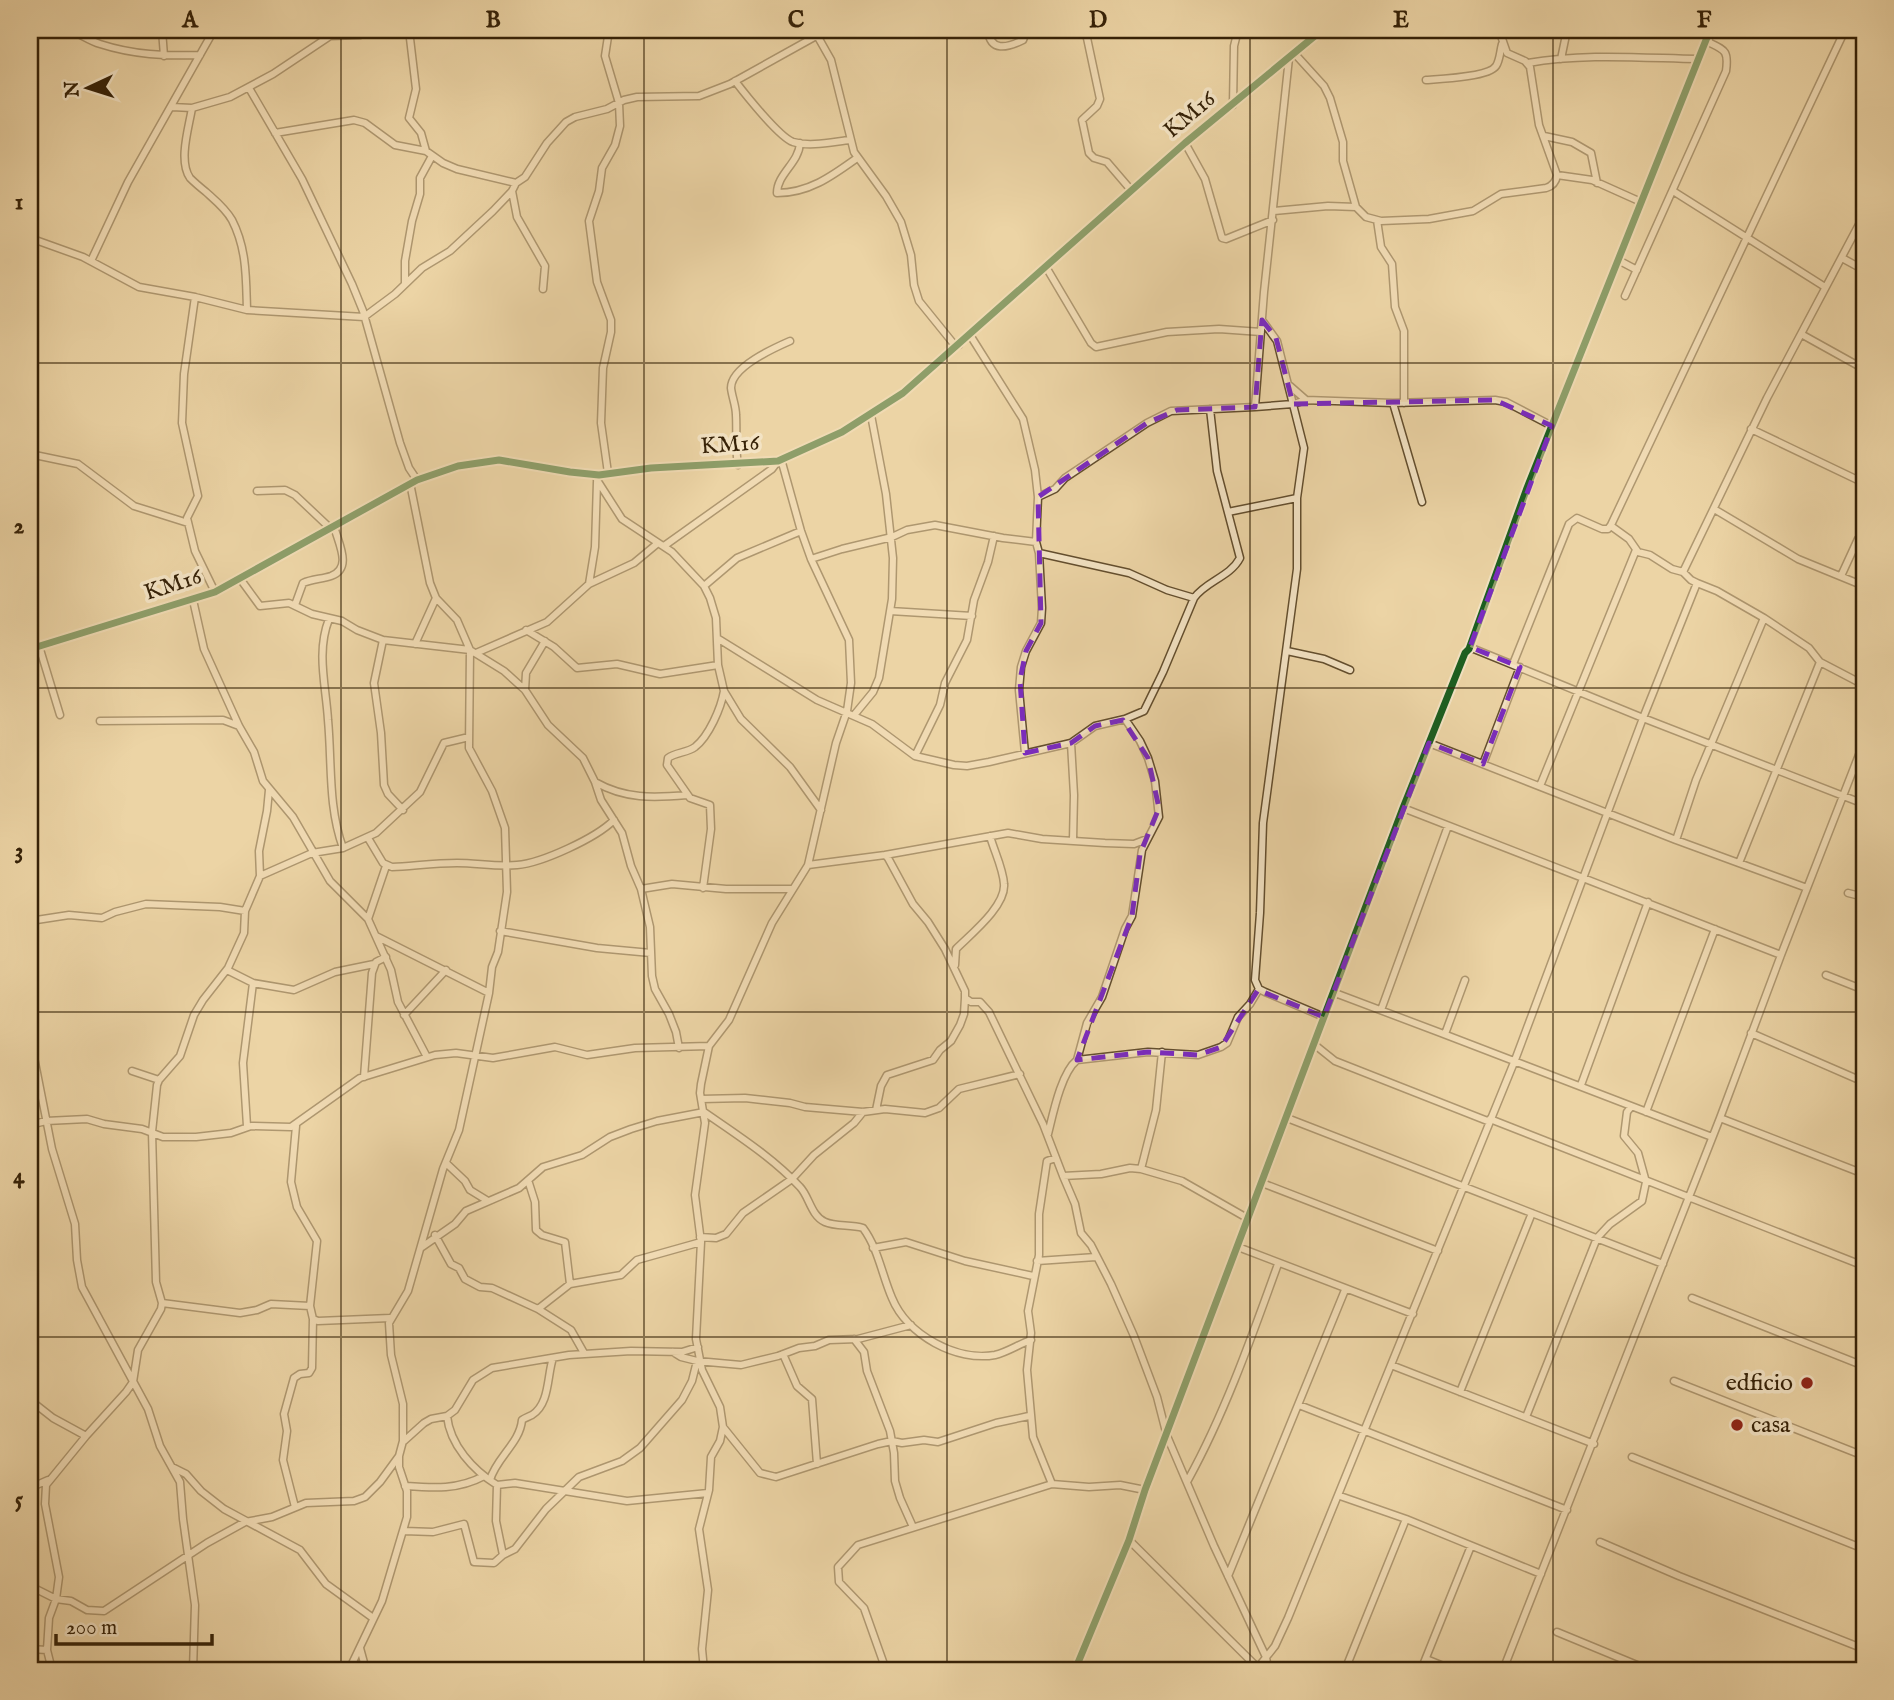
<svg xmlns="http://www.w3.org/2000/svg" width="1894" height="1700" viewBox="0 0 1894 1700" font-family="'IM FELL English',serif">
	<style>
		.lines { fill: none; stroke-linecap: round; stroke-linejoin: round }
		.minor-casing { stroke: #634e2e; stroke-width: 9 }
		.minor { stroke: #f3e3c4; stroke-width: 6 }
		.cycleway-casing { stroke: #f3e3c4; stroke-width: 11 }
		.cycleway { stroke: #1b5e20; stroke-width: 7 }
		.marked { fill: none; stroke: #7b2cbf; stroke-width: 5; stroke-dasharray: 14 9; stroke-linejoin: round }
		.grid { fill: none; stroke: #352107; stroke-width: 2; stroke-opacity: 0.55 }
		.poi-dot { fill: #8f2418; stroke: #f3e3c4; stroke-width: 2.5 }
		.labels { text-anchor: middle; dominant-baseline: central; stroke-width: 7; stroke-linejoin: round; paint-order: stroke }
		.street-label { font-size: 24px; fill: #352107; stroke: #f3e3c4 }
		.poi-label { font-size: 24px; fill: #352107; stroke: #f3e3c4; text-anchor: end }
		.neatline { fill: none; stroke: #352107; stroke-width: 2.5 }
		.grid-label { font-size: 23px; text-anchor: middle; font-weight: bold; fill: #352107 }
	</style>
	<rect width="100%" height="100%" fill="#ecd4a5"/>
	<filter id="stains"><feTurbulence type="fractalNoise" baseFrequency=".00286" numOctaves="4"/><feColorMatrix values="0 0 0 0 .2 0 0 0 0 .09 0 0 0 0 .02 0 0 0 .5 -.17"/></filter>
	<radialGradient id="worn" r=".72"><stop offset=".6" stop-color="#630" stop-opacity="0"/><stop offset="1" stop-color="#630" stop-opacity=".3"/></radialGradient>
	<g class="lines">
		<g class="minor-casing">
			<path id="minor" d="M70 30C80 34 90 41 100 44 134 55 165 56 200 55
				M162 30 164 56
				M409 30 416 89 409 118 421 133 426 151
				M814 30 831 60 854 152 886 196 901 222 911 255 914 285 919 301 953 343 959 345
				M988 30C990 52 1007 48 1023 40L1027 30
				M1083 30 1087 38 1100 99 1097 106 1082 120 1089 153 1094 158 1107 162 1131 190
				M737 31V30
				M1295 54 1324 86 1330 98 1343 142V161L1356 207 1366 217 1381 221 1429 219 1473 211 1501 194 1546 188C1553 186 1556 182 1557 175L1539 125 1530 67 1525 61 1507 53 1499 30
				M1561 59 1567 30
				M1528 63C1584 53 1642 58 1698 59
				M1426 80C1440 79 1489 77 1496 66 1500 60 1500 51 1502 44
				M735 81C745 94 779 137 793 142 810 147 832 142 850 140
				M249 88 302 179 352 284 363 311 400 443 409 468 417 480
				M1233 105 1234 46 1238 30
				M172 107 192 108 230 97 273 74 330 36 360 35 373 30
				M192 108C189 127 178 161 190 178 195 183 201 188 206 192 216 201 226 209 232 220 247 249 246 279 247 310
				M275 133 354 120 365 123 395 145 426 151 443 163 457 169 516 183 525 177 547 143 566 122 575 117 607 109 624 100 637 97 699 96 730 84 827 30
				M1544 136 1572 142 1591 153 1597 183
				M800 143C799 163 777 174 777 193 809 193 832 176 857 158
				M1185 143 1205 179 1222 238 1226 239 1273 220
				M1557 175 1592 180 1641 202
				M512 191 517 217 545 266 543 289
				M1673 191 1825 287
				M1274 211 1328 206 1356 207
				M1377 220 1381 247 1392 264 1395 307 1404 331V403
				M30 238 83 257 139 287 195 297 247 310 364 317 395 294 422 268 450 251 493 211 512 191 516 183
				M1842 258 1864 270
				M1618 260 1637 270
				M91 261 128 182 214 30
				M1046 267 1091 343 1096 347 1167 332 1219 329 1261 332
				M405 283V261L412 221 420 194V178L432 156
				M1625 296 1726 71C1729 49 1724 50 1706 41
				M195 297 184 374 182 423 198 496 187 518 195 551 215 592
				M1262 320 1277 341 1304 448 1297 498V569L1263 823 1260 913 1255 980 1259 989 1265 992 1324 1017
				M1801 334 1864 369
				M970 335 1023 419 1035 470 1038 497 1036 542 1039 553 1042 608 1041 623 1026 651 1021 667 1019 690 1025 753
				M1290 386 1306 400
				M1393 403 1422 502
				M1255 407 1264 292 1289 58
				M1751 429 1864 483
				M30 454 78 464 134 506 188 523
				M738 465C735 448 737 432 736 415 736 406 732 397 731 388 731 367 774 348 790 341
				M608 473 601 423 603 368 611 332V320L597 282 589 221 599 191 602 168 615 145 620 126 619 103 605 56 609 30
				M599 475 597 480 622 519 672 552 704 586 710 598 716 618 718 665 724 691 741 719 790 767 821 810
				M257 491 285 490 295 495 330 528
				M1038 497 1055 489 1065 478 1147 423 1171 411 1255 407 1293 404 1306 400 1393 403 1495 400 1506 402 1552 426
				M1714 509 1798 559 1864 586
				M1228 512 1297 498
				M1611 526 1629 539 1638 552 1650 555 1672 569 1683 572
				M664 546 772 469 778 461
				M1039 553 1129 573 1167 590 1194 598
				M811 559 842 549 892 537 907 530 935 525 1003 538 1036 542
				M1841 576 1858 539
				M241 580 260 606 289 603 312 614 342 621 357 630 383 640 470 650 504 671 525 690 548 725 583 758 595 782 601 800 622 833 631 866 641 889 650 927 652 976 655 989 669 1014 676 1032 679 1048
				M1697 583 1717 591 1764 618 1809 648 1820 662 1864 685
				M589 584 595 547 597 482
				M704 586 737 558 801 531
				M193 600 204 649 239 726 254 752 263 781 293 817 330 881 368 919 391 970 398 1002 427 1057
				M295 605 303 583C312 579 322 579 331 576 353 568 338 543 334 526
				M890 611 972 616
				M329 619C316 652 326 686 328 720 332 763 328 807 343 848
				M526 630 554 647 577 668 617 664 660 674 718 665
				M717 638 817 700 872 724 915 756 954 765 967 766 989 762 1071 743 1095 726 1125 719 1144 711 1163 672 1194 598C1206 581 1230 577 1240 558L1217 471 1210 409
				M383 640 374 683 381 733 384 785 388 794 403 810
				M415 644 436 598
				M39 646 60 715
				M30 649 215 592 417 480 458 466 499 460 570 472 599 475 651 468 778 461 842 432 903 393 1185 143 1322 30
				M1469 649H1474L1643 718 1864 804
				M1287 651 1324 659 1350 670
				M476 653 547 622 589 584 634 563 658 543
				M1513 664 1569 524 1577 518 1602 529H1608L1611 525 1845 30
				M525 690 526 673 545 641
				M855 714 873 692 879 678 892 599 893 558 886 494 871 415
				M100 721 223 720 239 726
				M1071 743 1074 795 1073 840
				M1429 743 1676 840 1807 888
				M915 756 940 705 945 683 967 640 974 600 988 562 994 536
				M1483 764 1520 667
				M595 782C625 799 653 798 687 795
				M1540 786 1636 550
				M1403 808 1781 955
				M368 838 383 863 392 867C413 866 435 863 457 863 477 863 497 867 517 865 542 863 596 838 614 820
				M1676 840 1696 780 1764 618
				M885 855 1008 833 1042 839 1105 843 1134 844 1147 839
				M1739 863 1820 662
				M808 865 885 855 888 858 913 904 928 922 945 949 965 991V998L971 1002H980L989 1012 1043 1124 1063 1176 1101 1174 1130 1168 1141 1169 1182 1181 1247 1218
				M260 876 312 853 343 848 376 833 420 792 444 743 469 737
				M703 888 711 829 710 805 690 798 667 765 668 758C676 752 687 753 695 747 709 736 721 708 724 691
				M641 889 672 884 726 889H792
				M1848 893 1864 897
				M368 919 386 866
				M30 921 69 915 102 918 115 912 146 904 220 907 245 911
				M500 931 597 948 651 953
				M376 936 489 993
				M955 965 956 949C971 934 1006 906 1004 884 1003 868 994 851 990 836
				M227 970 253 983 294 990 335 972 374 964
				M1826 975 1864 990
				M1335 993C1461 1040 1586 1089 1712 1137
				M1381 1010 1448 826
				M404 1015 446 970
				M1751 1033 1864 1082
				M1445 1034 1465 980
				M30 1037 52 1149 75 1224 77 1260 82 1287 148 1409 160 1446 180 1482 183 1519 195 1605 193 1670
				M1315 1045 1335 1061 1490 1122
				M1077 1060 1087 1023 1102 997 1125 929 1132 916 1142 850 1159 817 1155 781 1148 758 1140 741 1125 719
				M132 1071 159 1080
				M364 1077 372 973 376 962 386 957
				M1581 1085 1648 902
				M701 1099 745 1098 790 1103 805 1107 863 1112 885 1109 925 1113 939 1108 959 1089 1020 1074
				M876 1110 881 1086 887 1075 933 1060 940 1050 951 1041 960 1025 964 1014 965 998
				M1646 1112 1715 929
				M1287 1118 1663 1264
				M1720 1118 1864 1174
				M1490 1119 1864 1266
				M30 1125 46 1121 87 1119 104 1124 142 1129 163 1137H196L231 1133 251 1126 291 1127 360 1078 435 1055 456 1053 493 1058 555 1047 587 1055 635 1048 709 1046
				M247 1126 243 1063 253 983
				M296 1126 291 1182 297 1207 317 1241 310 1306 313 1319 318 1321 390 1318
				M1048 1134C1053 1114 1061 1073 1077 1060L1148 1052 1198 1055 1221 1047 1227 1043 1238 1017 1250 1004 1259 989
				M446 1163 465 1181 470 1190 488 1201
				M1141 1169 1156 1110 1162 1052
				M1063 1176 1075 1204 1081 1233 1091 1245 1111 1284 1134 1336 1157 1397 1167 1436 1214 1546 1266 1657 1268 1670
				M528 1180 535 1202 536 1230 542 1235 565 1242 570 1284
				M1262 1183 1438 1251
				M435 1235 451 1264 459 1268 465 1279 480 1287 492 1288 538 1309 571 1330 584 1353
				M700 1237 716 1238 726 1234 743 1213 792 1179 814 1155 854 1123 863 1112
				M422 1247 455 1224 466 1211 519 1188 543 1167 582 1155 610 1137 631 1129 657 1121 704 1112C737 1135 772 1157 800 1187 809 1196 811 1216 825 1222 836 1227 851 1224 863 1228 878 1248 882 1275 892 1298 907 1335 957 1362 995 1355 1008 1352 1019 1344 1031 1340
				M1238 1247 1413 1314
				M873 1248 906 1242 965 1261 1033 1276
				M1037 1261 1096 1257
				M1692 1298 1864 1366
				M162 1303 240 1313 257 1310 271 1304 310 1306
				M538 1309 570 1284 621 1275 637 1260 701 1242
				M854 1339 864 1352 867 1371 890 1431 894 1453 895 1481 900 1498 913 1527
				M673 1352 681 1357 697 1361 741 1365 778 1356 799 1348 815 1346 829 1340 858 1339 911 1325
				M783 1354 797 1386 812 1399 817 1464
				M1391 1365 1594 1444
				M1674 1381 1864 1456
				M1460 1392 1532 1213
				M30 1400 53 1418 86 1436
				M1299 1405 1567 1510
				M447 1416C450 1445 473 1470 497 1485L515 1483 627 1501 708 1493
				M1526 1417 1597 1238 1610 1224 1642 1201 1646 1182 1638 1153 1624 1136 1627 1112 1631 1107
				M723 1427 760 1473 776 1477 878 1444 892 1441 902 1443 924 1440 938 1442 996 1423 1029 1416
				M404 1441 424 1423 431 1419 447 1416 455 1410 473 1380 492 1368 569 1355 631 1351 682 1352 698 1347
				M1632 1457 1864 1549
				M174 1468 186 1474 201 1491 224 1509 300 1550 326 1584 373 1618
				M490 1480C496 1458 520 1443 522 1420 525 1418 528 1417 532 1415 550 1404 547 1375 553 1358
				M1188 1480C1225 1413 1252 1336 1278 1264
				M1052 1484 1033 1437 1027 1370 1031 1333 1028 1311 1039 1255V1214L1047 1161 1056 1158
				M497 1485 496 1521 503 1555
				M405 1486C433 1488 458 1490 484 1476
				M30 1488 48 1480
				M1340 1496 1406 1519 1541 1574
				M295 1507 283 1460 287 1431 284 1414 294 1378 300 1374 309 1373 312 1368 313 1319
				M404 1531 433 1532 464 1524 474 1562 494 1563 503 1555 515 1549 546 1509 579 1477 622 1461 640 1448 682 1400 692 1381 697 1361
				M1129 1540 1258 1668
				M1600 1542 1679 1576 1864 1649
				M1228 1576 1345 1290
				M30 1586 56 1599 71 1601 87 1610 104 1611 207 1543 245 1522 272 1517 306 1503 354 1501 365 1497 380 1482 399 1456
				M1557 1632 1649 1670
				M360 1648 366 1670
				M30 1649 47 1650
				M1426 1659 1453 1670
				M52 1670 47 1650 49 1618 56 1599 59 1577 45 1504 46 1485 86 1436 126 1392 133 1382 138 1350 161 1309 162 1303 156 1282 152 1132 157 1085 159 1080 180 1056 194 1015 203 1000 228 968 244 933 245 911 260 876 259 851 267 811 269 790
				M349 1670 382 1601 407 1517V1491L399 1467V1456L403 1441V1404L391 1355 389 1323 408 1291 443 1169 459 1130 489 993 492 967 498 952 507 892 505 828 492 791 469 748 470 650 457 620 436 598 430 583 410 483
				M704 1670 702 1649 708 1590 699 1529 709 1490 711 1457 720 1441 723 1427 720 1407 702 1370 696 1339 701 1242 695 1195 705 1123 700 1093 701 1084 709 1046 729 1020 772 923 808 865 836 743 847 711 851 683 849 640 811 559 801 531 781 459
				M886 1670 864 1608 839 1582 838 1567 858 1545 1052 1484 1089 1487 1120 1485 1145 1490
				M1075 1670 1129 1540 1145 1490 1403 808 1465 653 1469 649 1527 488 1710 30
				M1256 1670 1275 1646 1288 1618 1515 1060 1643 718 1697 583 1691 580 1683 572 1767 398 1864 215
				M1345 1670 1406 1519
				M1421 1670 1471 1546
				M1503 1670 1720 1118 1781 955 1864 742"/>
		</g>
		<use href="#minor" class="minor"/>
		<g class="cycleway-casing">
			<path id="cycleway" d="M30 649 215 592 417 480 458 466 499 460 570 472 599 475 651 468 778 461 842 432 903 393 1185 143 1322 30
				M1075 1670 1129 1540 1145 1490 1403 808 1465 653 1469 649 1527 488 1710 30"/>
		</g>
		<use href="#cycleway" class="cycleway"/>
	</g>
	<path d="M0 0H1894V1700H0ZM1262 320 1276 338 1293 404 1495 400 1552 426 1470 647 1520 667 1483 764 1429 743 1324 1017 1258 990 1221 1047 1198 1055 1148 1052 1077 1060 1132 916 1140 854 1159 808 1148 758 1123 720 1095 726 1071 743 1025 753 1020 680 1026 651 1041 623 1038 497 1147 423 1177 410 1255 407Z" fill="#ecd4a5" fill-opacity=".55" fill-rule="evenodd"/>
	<path class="marked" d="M1262 320 1276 338 1293 404 1495 400 1552 426 1470 647 1520 667 1483 764 1429 743 1324 1017 1258 990 1221 1047 1198 1055 1148 1052 1077 1060 1132 916 1140 854 1159 808 1148 758 1123 720 1095 726 1071 743 1025 753 1020 680 1026 651 1041 623 1038 497 1147 423 1177 410 1255 407Z"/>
	<path class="grid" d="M341 30V1670M644 30V1670M947 30V1670M1250 30V1670M1553 30V1670M30 363H1864M30 688H1864M30 1012H1864M30 1337H1864"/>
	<g class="poi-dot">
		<circle cx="1807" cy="1383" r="7"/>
		<circle cx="1737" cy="1425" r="7"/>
	</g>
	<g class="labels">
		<g class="street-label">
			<text transform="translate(1190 115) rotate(-40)">KM16</text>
			<text transform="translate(730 445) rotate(-4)">KM16</text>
			<text transform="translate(173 585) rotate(-18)">KM16</text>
		</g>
		<g class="poi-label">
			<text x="1793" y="1383">edficio</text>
			<text x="1751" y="1425" text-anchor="start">casa</text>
		</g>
	</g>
	<rect width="1894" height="1700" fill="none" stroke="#ecd4a5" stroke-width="77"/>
	<g transform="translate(88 88) rotate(266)" stroke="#f3e3c4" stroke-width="5" paint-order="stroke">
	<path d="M0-5L12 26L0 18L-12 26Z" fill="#352107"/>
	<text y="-10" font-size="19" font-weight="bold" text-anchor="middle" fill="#352107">N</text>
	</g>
	<path d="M56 1634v10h156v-10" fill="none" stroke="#352107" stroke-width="3.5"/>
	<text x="66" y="1634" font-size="21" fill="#352107" stroke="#f3e3c4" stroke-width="5" paint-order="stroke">200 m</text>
	<rect x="38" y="38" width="1818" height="1624" class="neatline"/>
	<g class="grid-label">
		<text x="190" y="27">A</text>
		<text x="493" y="27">B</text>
		<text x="796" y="27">C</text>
		<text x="1098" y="27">D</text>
		<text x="1401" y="27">E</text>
		<text x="1704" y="27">F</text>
		<text x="19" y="209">1</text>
		<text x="19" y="533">2</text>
		<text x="19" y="858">3</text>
		<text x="19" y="1183">4</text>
		<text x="19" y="1507">5</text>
	</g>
	<rect width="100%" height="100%" filter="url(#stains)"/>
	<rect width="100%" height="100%" fill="url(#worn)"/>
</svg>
